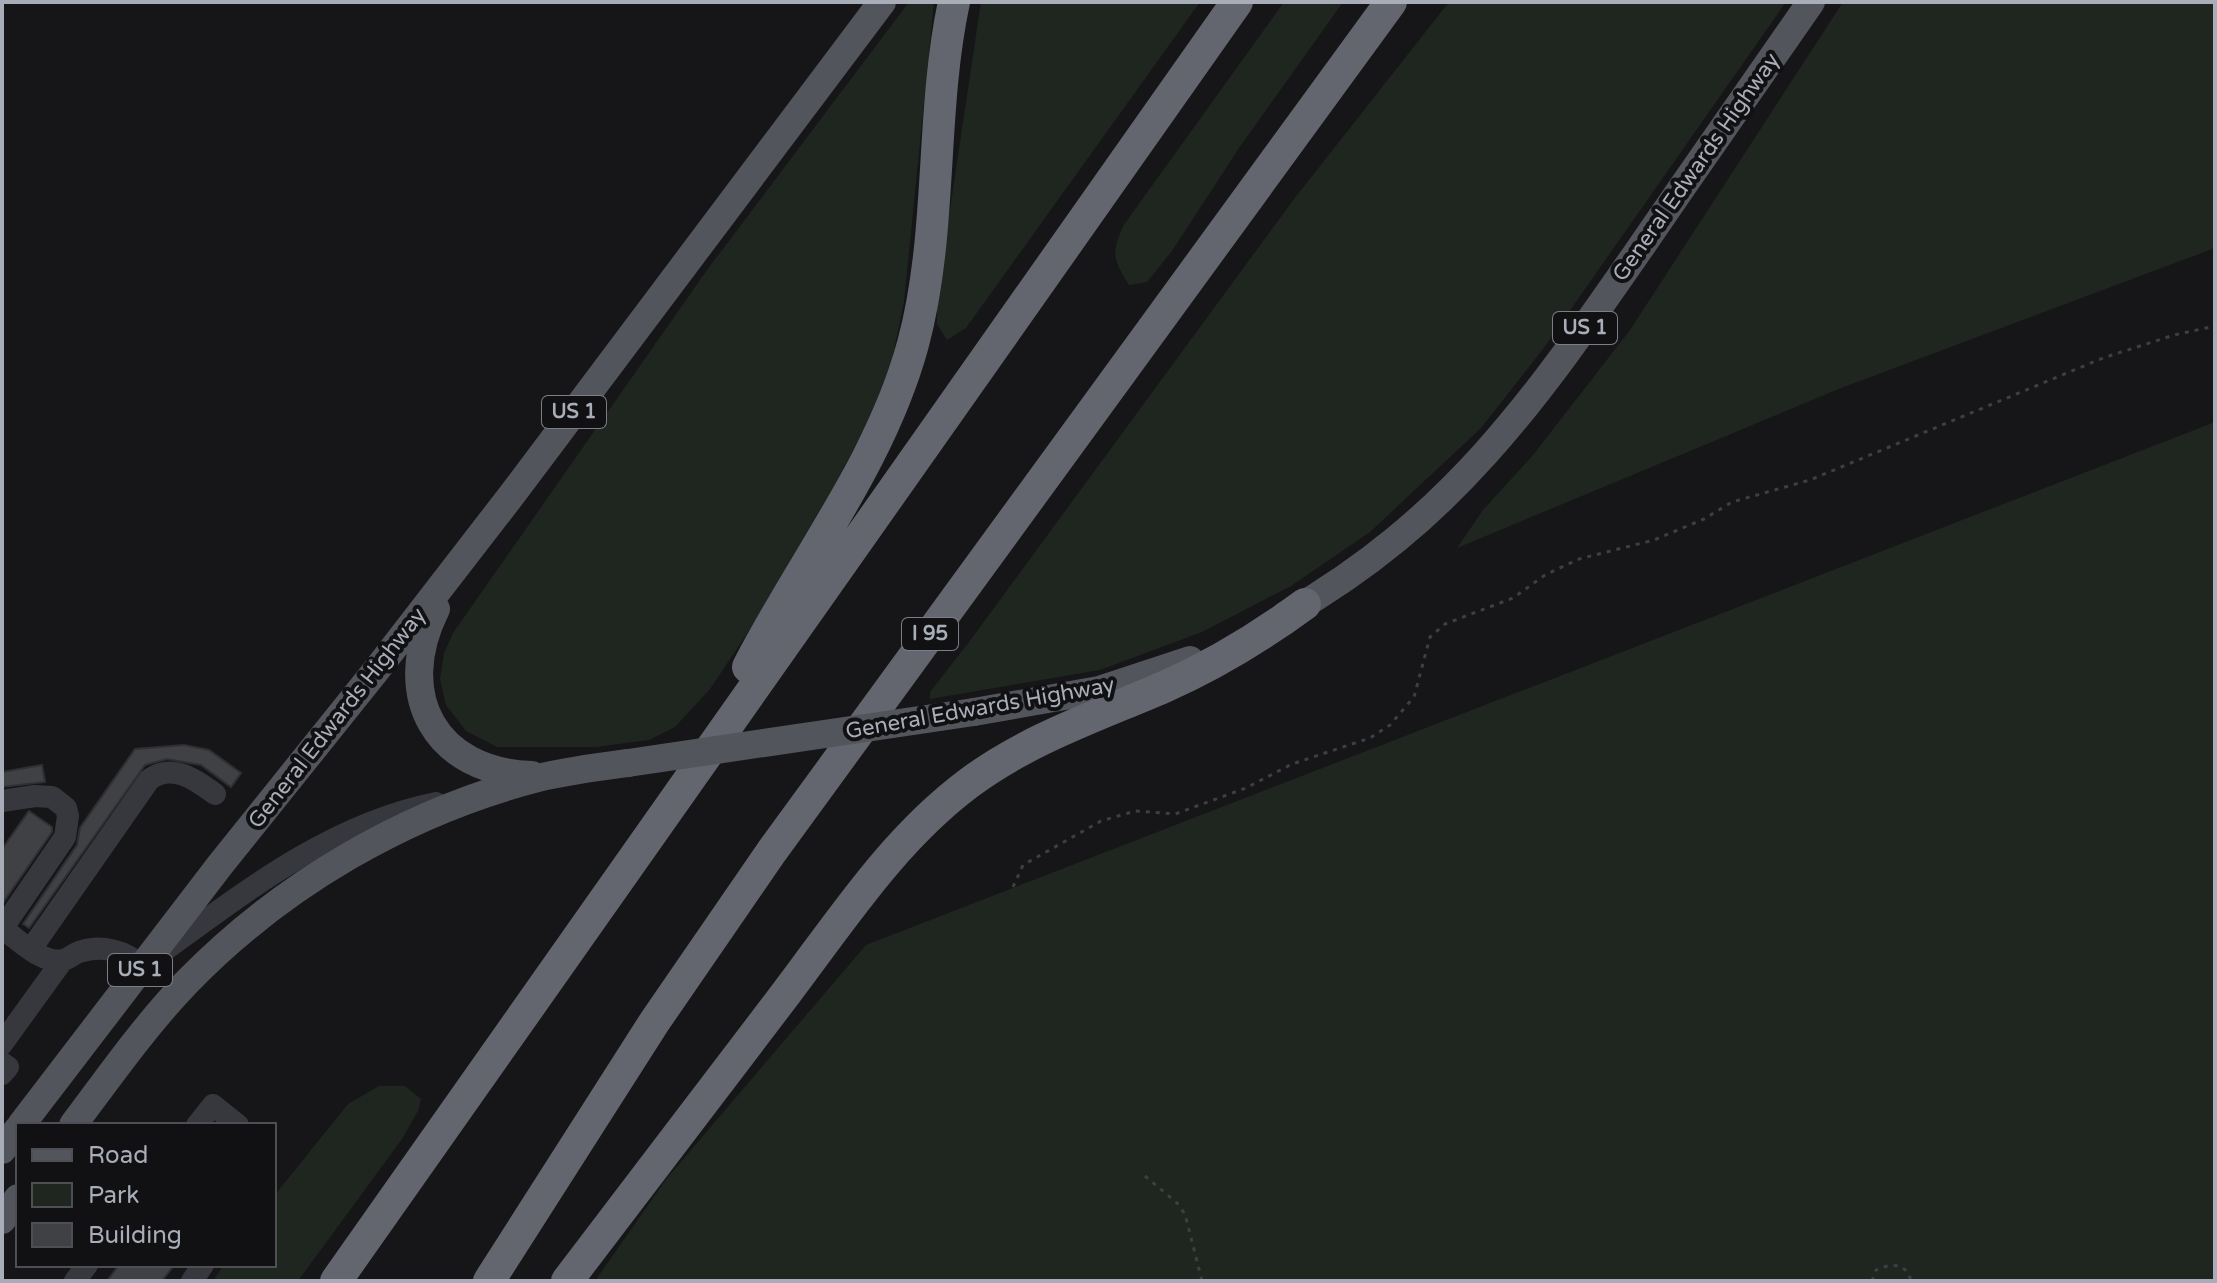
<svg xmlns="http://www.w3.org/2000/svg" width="2217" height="1283" viewBox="0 0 2217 1283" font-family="'Varela Round',sans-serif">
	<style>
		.green { fill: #1e261f }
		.building { fill: #404145; stroke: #303034; stroke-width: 2 }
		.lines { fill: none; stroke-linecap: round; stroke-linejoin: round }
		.path { stroke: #3d3f44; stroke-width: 3; stroke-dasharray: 4 6; stroke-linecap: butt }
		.minor { stroke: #37383d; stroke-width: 22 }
		.major { stroke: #53555c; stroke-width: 28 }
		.highway { stroke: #63666e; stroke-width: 32 }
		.major-bridge { stroke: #53555c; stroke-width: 28 }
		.labels { text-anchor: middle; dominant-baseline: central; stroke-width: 8; stroke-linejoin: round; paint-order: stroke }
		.shield { fill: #111113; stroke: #7b7e86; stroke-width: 2 }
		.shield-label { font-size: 20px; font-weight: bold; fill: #a8adb8 }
		.street-label { font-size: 22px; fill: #a8adb8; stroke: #111113 }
	</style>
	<rect width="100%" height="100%" fill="#161618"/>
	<path class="green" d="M909 2H934L904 302 892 360 870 418 807 537 769 601 710 689 675 727 649 740 596 747H497L466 731 446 705 440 679 444 653 453 633 707 270Z
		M981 2H1200L966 328 947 340 937 324V296Z
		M1284 2H1343L1239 148 1172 251 1147 282 1129 285C1113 259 1111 254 1123 226Z
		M1449 2H1786L1543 349 1481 428 1370 532 1291 586 1202 632 1100 670 930 699V692L969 642 1294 199Z
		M1843 2H2215V248L1841 388 1457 548 1483 510 1533 455 1630 330Z
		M2215 422V1281H595L667 1178 866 945Z
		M379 1086H405L421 1099 418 1111 402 1139 298 1281H213L224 1265H274V1196L348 1104Z"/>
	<path class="building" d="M184 745 209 750 241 773 231 787 201 765 167 759 145 765 29 928 23 924 77 845 80 828 135 749Z
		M42 765 45 782 2 787V772Z
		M29 811 52 827V832L2 904V849Z
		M119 1265H174L162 1281H107Z"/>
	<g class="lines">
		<path class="path" d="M1013 887 1023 865 1101 821 1135 811 1175 814 1246 788 1292 764 1370 738 1390 725 1414 697 1430 637 1445 624 1513 598 1545 575 1579 559 1654 540 1704 519 1732 502 1810 480 2103 358 2174 335 2215 326
			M1145 1176 1177 1203 1185 1214 1202 1281
			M1872 1281 1876 1270C1891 1263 1906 1262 1911 1281"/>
		<path class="minor" d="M2 801 35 796 52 797 66 808 68 816 65 837 2 929
			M2 928C17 939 42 964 62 960 68 960 73 954 79 952 102 944 125 951 143 966 235 900 323 826 436 803
			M31 949 149 780C172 762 196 780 215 794
			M2 1044 62 961
			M2 1063 8 1067 2 1074
			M197 1125 213 1105 238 1125
			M75 1281 87 1265
			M192 1281 203 1265"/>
		<path class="major" d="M436 609C393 695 435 772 532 775
			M1286 615C1452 520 1535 400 1641 247 1697 165 1754 84 1811 2
			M974 712 1099 690 1190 660
			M21 1125 220 865 378 668 514 492 882 2
			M73 1125C109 1077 144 1027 186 983 281 885 406 812 538 778 567 771 598 767 628 763
			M2 1150 18 1129
			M2 1220 18 1198"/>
		<path class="highway" d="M748 667C803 560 881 462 913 344 943 233 930 114 954 2
			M336 1281 1237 2
			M489 1281 655 1021 772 851 1391 2
			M567 1281C640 1185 714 1088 787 992 843 918 894 839 969 783 1028 739 1097 716 1164 687 1214 665 1260 637 1305 604"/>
		<path class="major-bridge" d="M628 763 974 712"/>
	</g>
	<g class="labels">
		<g class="shield">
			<rect x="1553" y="312" width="64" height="32" rx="6"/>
			<rect x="542" y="396" width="64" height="32" rx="6"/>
			<rect x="902" y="618" width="56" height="32" rx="6"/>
			<rect x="108" y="954" width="64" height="32" rx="6"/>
		</g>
		<g class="shield-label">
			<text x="1585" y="328">US 1</text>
			<text x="574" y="412">US 1</text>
			<text x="930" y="634">I 95</text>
			<text x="140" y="970">US 1</text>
		</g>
		<g class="street-label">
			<text transform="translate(1696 167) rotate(-55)">General Edwards Highway</text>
			<text transform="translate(980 708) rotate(-10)">General Edwards Highway</text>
			<text transform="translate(337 718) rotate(-52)">General Edwards Highway</text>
		</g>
	</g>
	<rect width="2217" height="1283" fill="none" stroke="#a8adb8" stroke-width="8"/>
	<rect x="16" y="1123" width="260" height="144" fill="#111113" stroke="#4d4f55" stroke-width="2"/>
	<rect x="32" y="1149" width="40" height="12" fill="#53555c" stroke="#4d4f55" stroke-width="2"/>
	<text x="88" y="1163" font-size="24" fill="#a8adb8">Road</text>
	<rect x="32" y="1183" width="40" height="24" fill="#1e261f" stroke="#4d4f55" stroke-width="2"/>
	<text x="88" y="1203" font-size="24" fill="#a8adb8">Park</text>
	<rect x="32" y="1223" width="40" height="24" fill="#404145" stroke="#4d4f55" stroke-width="2"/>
	<text x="88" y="1243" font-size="24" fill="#a8adb8">Building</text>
</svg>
